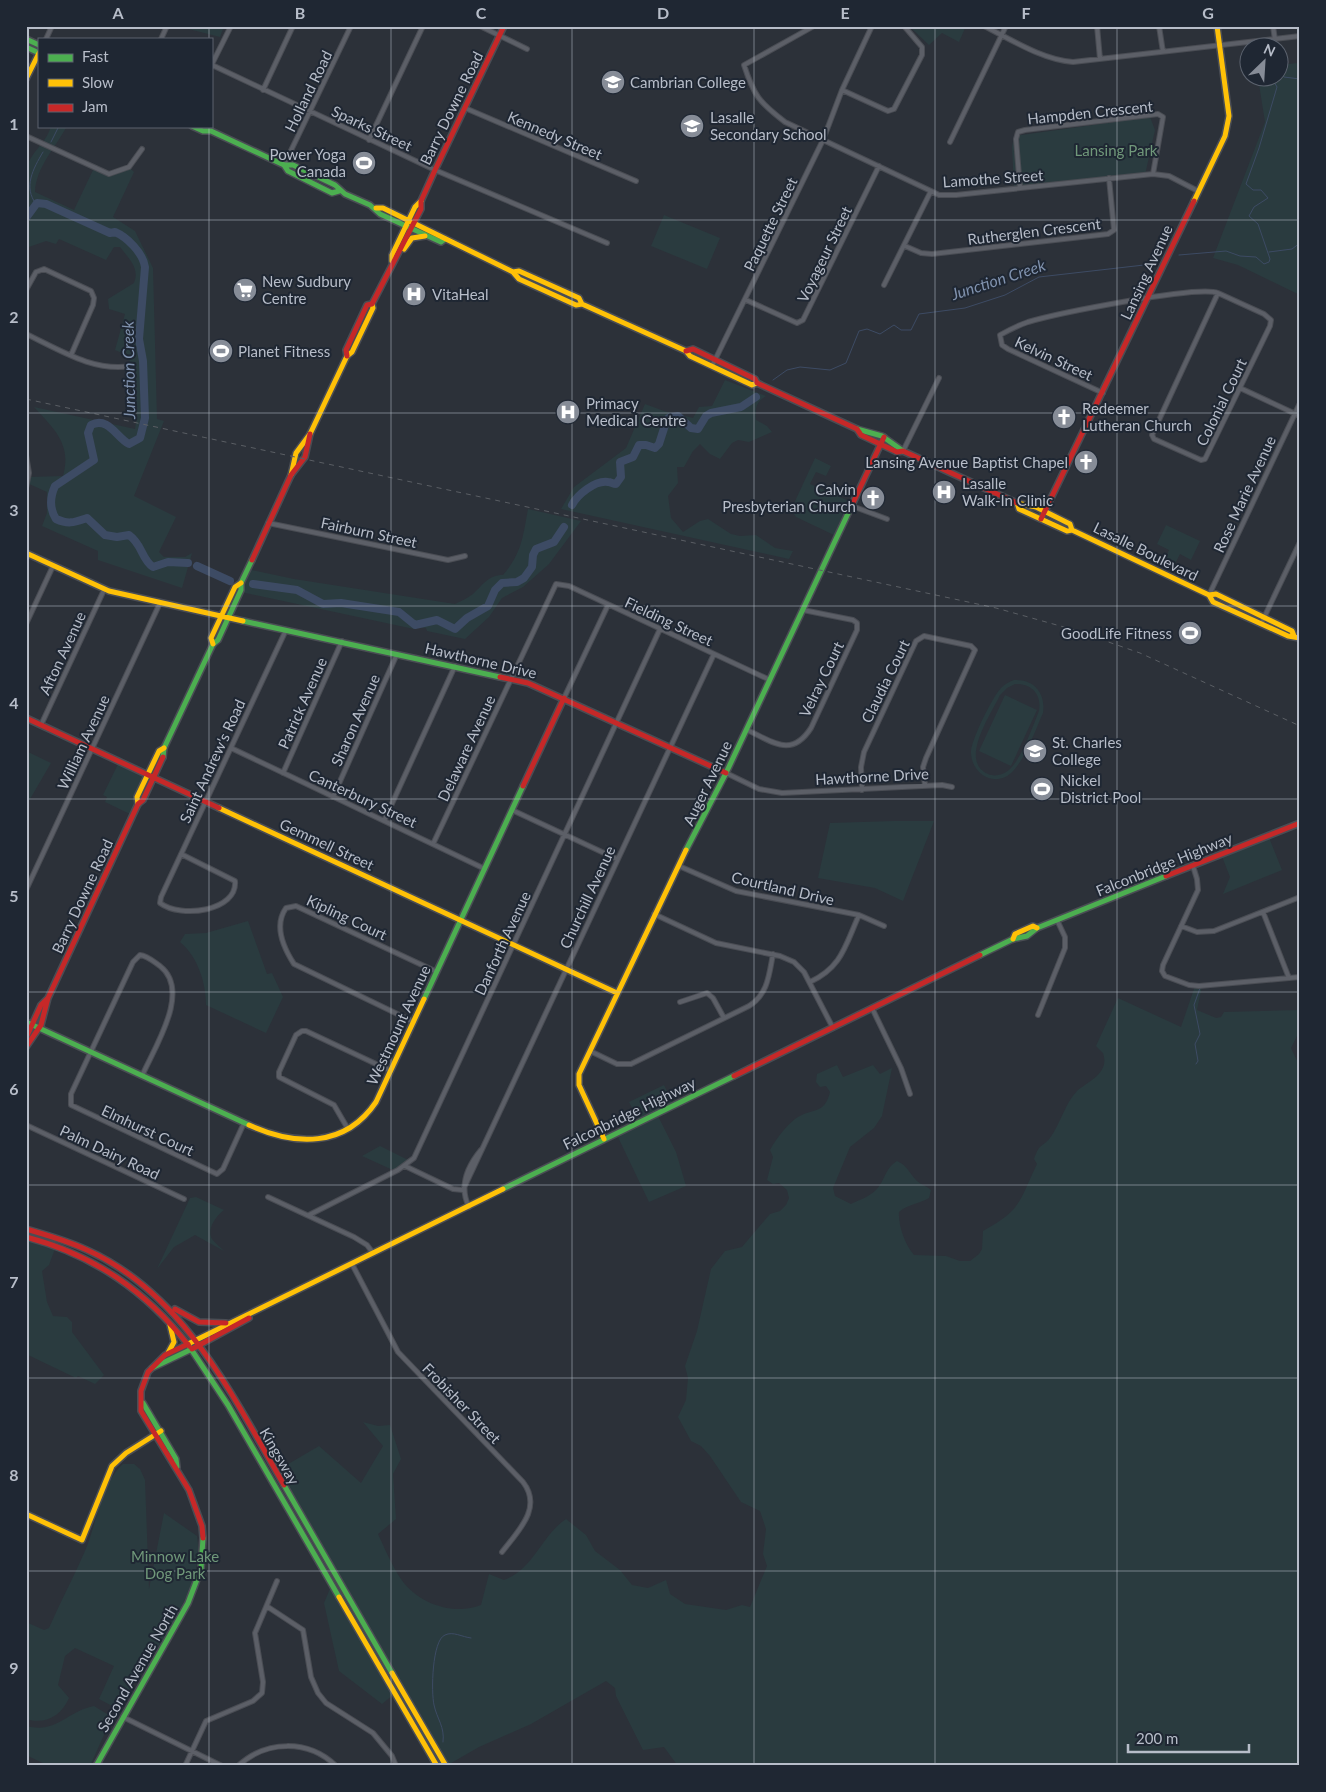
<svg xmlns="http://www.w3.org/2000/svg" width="1326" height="1792" viewBox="0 0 1326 1792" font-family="Lato,sans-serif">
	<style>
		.green { fill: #2a3b3f; fill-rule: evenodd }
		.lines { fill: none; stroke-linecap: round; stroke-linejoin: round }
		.stream { stroke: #3d4b64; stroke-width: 1 }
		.river { stroke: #3d4b64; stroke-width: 8 }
		.street-casing { stroke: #4a4d54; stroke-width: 6 }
		.fast-casing { stroke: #4a4d54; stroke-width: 8 }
		.slow-casing { stroke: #4a4d54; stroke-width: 8 }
		.jam-casing { stroke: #4a4d54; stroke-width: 8 }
		.street { stroke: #5c5f67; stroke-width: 4 }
		.fast { stroke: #4caf50; stroke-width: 5 }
		.slow { stroke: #ffc107; stroke-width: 5 }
		.jam { stroke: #c62828; stroke-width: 5 }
		.rail { stroke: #5a5e64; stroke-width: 1; stroke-dasharray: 5 5; stroke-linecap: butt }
		.grid { fill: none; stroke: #b7bdc9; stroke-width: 1; stroke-opacity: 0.55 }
		.labels { text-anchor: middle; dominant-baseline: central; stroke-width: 4; stroke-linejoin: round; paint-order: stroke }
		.poi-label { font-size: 15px; fill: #b7bdc9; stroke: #1f2733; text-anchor: start }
		.street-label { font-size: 15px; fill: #b7bdc9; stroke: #1f2733 }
		.park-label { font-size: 15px; fill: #70987a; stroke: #1f2733 }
		.water-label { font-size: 16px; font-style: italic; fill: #8092ae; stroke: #1f2733 }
		.neatline { fill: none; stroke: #b7bdc9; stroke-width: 2 }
		.grid-label { font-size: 16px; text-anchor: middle; font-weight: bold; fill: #b7bdc9 }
	</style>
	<rect width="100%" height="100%" fill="#2c3139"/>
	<path class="green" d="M177 26H224L220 37Z
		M909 26H966L959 42 942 33 929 45Z
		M1300 57V295L1238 265 1213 258 1265 122 1258 78H1278L1279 65 1298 63Z
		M1150 117 1155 130 1145 175 1014 189 1012 147 1014 136Z
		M51 126H67C56 147 36 167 35 192L74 210 94 168 105 173 129 167 134 172 113 217 135 231 153 268 157 419 164 421 134 496 176 517 159 552 164 557H185L192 553 182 588 98 560V551L42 526 47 513V492L27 483 29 477 63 476C72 444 54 429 34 407L135 429 137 415 129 356 115 350 125 314 109 309 108 299 134 283C140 268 129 259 120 247H114L106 260 59 239 56 244 46 241 26 248C26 230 23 180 27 166 32 151 47 142 51 126Z
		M664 215 720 238 707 269 651 246Z
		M725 380 766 396C756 402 755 408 756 420L767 426 772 432 749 442 738 440 732 443 720 459 710 454 700 444 693 451 684 467H677L678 483 668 496 671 518 683 532 700 521 708 519 731 534 740 536 756 535 775 548 793 551 789 559 561 509 574 487 626 448 645 404 664 411 693 418 699 407 712 406Z
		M815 458 831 466 826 476 816 472 810 484 849 501 834 535 796 517 791 510Z
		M528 509 581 521 549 564 523 587 502 598 489 617 465 639 427 631 426 628 417 627 414 629 241 592 247 569 294 579 455 604C461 601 468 598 473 594 483 585 488 575 503 575 522 553 523 536 528 509Z
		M1166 525 1200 541 1191 560 1180 554 1172 570 1162 565 1169 550 1157 544Z
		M1014 680C1034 679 1046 693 1043 713 1035 731 1027 755 1014 770 998 789 972 776 971 753 970 742 993 696 1001 688 1005 684 1009 682 1014 680ZM1015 684C1032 683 1042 695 1039 711 1032 728 1022 758 1009 770 1003 775 995 777 988 774 958 761 992 713 1000 695L1007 688Z
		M1005 695 1037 710 1011 766 979 751Z
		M26 751 51 763 26 806Z
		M119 762 147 775 137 796V804L132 815 105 802 107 797 103 795Z
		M894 821H934L903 901 875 888 818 878 830 823Z
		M1268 835 1282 870 1223 894 1230 877 1221 854Z
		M248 921 267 974 272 973 283 997 266 1033 206 1005C206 983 198 957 180 942L185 934 206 933Z
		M1195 986H1202L1197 1010 1216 1018 1221 1017 1224 1012 1300 1010V1030L1291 1048 1300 1067V1766H678L664 1747 643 1750 616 1696 615 1688 606 1681 531 1724 479 1747 446 1766 278 1470 319 1446 361 1483 383 1446 363 1422 378 1426 390 1425 401 1459 393 1474 396 1519 378 1534C385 1549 392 1566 401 1579 418 1604 454 1616 481 1605L489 1574 504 1580C534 1569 541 1536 566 1519L586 1535 595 1551 620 1570 632 1585 648 1588 666 1580 670 1594 685 1604 726 1610 742 1605 750 1607 767 1566 763 1554 766 1529 760 1511 741 1502 710 1456 701 1446 691 1441 678 1417 686 1400 688 1378 685 1366 697 1331 711 1269 725 1251 742 1247 770 1214 780 1211 786 1205 789 1198 787 1190 779 1183 773 1184 767 1180 773 1157 770 1150C776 1139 785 1127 795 1119 812 1107 824 1116 830 1092L826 1086 820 1087 816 1082 817 1074 837 1065 843 1077 873 1065 880 1074 892 1068 882 1116 874 1128 850 1147 833 1188 835 1196 851 1204C859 1200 869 1197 876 1190 885 1181 885 1168 897 1161 908 1166 909 1173 917 1181 921 1185 927 1186 931 1190L929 1198C919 1204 908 1204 899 1212 898 1225 905 1245 914 1255L946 1256 960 1261H970L979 1254 982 1249 983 1231C1022 1210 1019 1201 1037 1164L1034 1159C1040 1142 1042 1148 1050 1138 1060 1125 1065 1103 1077 1091 1089 1081 1110 1073 1103 1053L1096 1046 1118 998 1181 1027Z
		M664 1085 674 1105 657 1114 676 1152 686 1186 649 1202 616 1133 639 1122 629 1102Z
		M380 1146 410 1161 395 1171 362 1156Z
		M196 1197 224 1210C217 1215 206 1229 212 1239 215 1243 220 1247 224 1251L195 1235 174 1247 157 1269 190 1198Z
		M26 1237 56 1246 49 1265 42 1271 47 1302 53 1316 67 1317 72 1322V1332L104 1375 95 1384 78 1376 76 1378 26 1354Z
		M123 1464H134L140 1469 145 1480 149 1589 164 1513 197 1536C199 1549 198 1561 195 1574 185 1610 140 1677 116 1708L99 1699 114 1666 75 1648 65 1656 58 1685 69 1698C61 1716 46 1725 26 1719V1622L44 1630 49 1628C60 1602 74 1577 85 1551 96 1526 102 1482 123 1464Z
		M332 1584 393 1695 382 1704 339 1671 324 1603Z
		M94 1706 112 1717 90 1766H49L26 1755V1726C57 1734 67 1711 94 1706Z"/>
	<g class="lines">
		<path class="stream" d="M1278 71 1284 77 1300 79
			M51 142 59 126
			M36 204C23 187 33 169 43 152
			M1269 252 1292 249 1300 243
			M1179 255 1226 251 1240 256 1256 257 1264 264 1269 262 1270 259 1258 224 1249 216 1254 207 1268 198 1261 190H1253L1246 184 1259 148 1277 87 1272 78
			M773 380 787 370 800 367 830 370 846 363 859 331 867 329 880 334 894 325 901 330H911L919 314 965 308 1005 295 1039 277 1144 265 1152 262
			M1196 1064 1198 1061 1195 1044 1200 1034 1194 1005 1200 988
			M443 1742C445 1727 437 1719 434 1705 431 1692 432 1640 445 1635 453 1631 462 1637 471 1638"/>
		<path class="river" d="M26 218 37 203 46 204 110 233 115 232C127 237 143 253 145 267L139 339 143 361 145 418 140 438 129 444C117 438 108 416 91 425L88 433 94 460 55 486C50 497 49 508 56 519 69 525 75 522 87 518L105 535 117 537 129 535C143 545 141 559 153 567L168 562 188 563
			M572 505C577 495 595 480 608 482 611 482 613 484 616 484L621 477 620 462 633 457 639 445H646L655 448 659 444 667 419 670 417 678 416 691 428 698 429 706 416 711 413 741 407 756 397
			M197 566 230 581
			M253 584 297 590 323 604 341 603 399 612 415 625 437 620 455 629 467 618 488 606 495 590 502 583 517 582 524 578 532 567 533 555 536 549 554 542 564 527"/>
		<g class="street-casing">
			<path id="street" d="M480 26 527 49
				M814 26 744 65C754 96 759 102 785 122L931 191 939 195H956L1153 174 1169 176 1198 191
				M984 26C1012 40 1043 60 1073 62L1300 36
				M1097 26 1100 59
				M1159 26 1163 52
				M1273 26 1275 40
				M46 39 52 26
				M161 39 167 26
				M212 65 435 170 607 243
				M211 66 231 26
				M263 90 293 26
				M842 90 888 111 894 109 922 55V47L904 26
				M465 108 636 181
				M26 136 109 174 129 167 142 149
				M369 140 423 26
				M950 142 1006 26
				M284 165 351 26
				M1020 188 1016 139 1018 132 1025 130 1158 114 1163 117 1153 174
				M905 246 921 253 932 254 1108 234 1114 230 1109 178
				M884 285 931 191
				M26 290 36 272 44 269 91 291 94 298 93 305 71 355
				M746 300 797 323 803 320 879 166
				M26 334C60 350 93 372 131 366
				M712 366 823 140 842 90 872 26
				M1240 388 1300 416
				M1103 393 1008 349 1002 345 1000 335C1009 330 1019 325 1028 322 1055 314 1197 285 1218 293L1264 314 1271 320 1270 326 1205 459 1201 460 1154 439 1152 435 1218 293
				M903 451 939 378
				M26 455 29 473 26 488
				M852 506 887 519
				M268 523 448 560 465 556
				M1209 595 1300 403
				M26 624 53 566
				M1261 624 1300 542
				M564 698 608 605
				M41 725 104 590
				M747 730C772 741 791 759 811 728L857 630V623L853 620 803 610
				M231 748 485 869
				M283 773 342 641
				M726 773 759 789 782 793 942 785 952 787
				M862 790 861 767 864 752 916 641 924 636 971 646 975 650 926 758 923 767 925 786
				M333 797 397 654
				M512 810 617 859
				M384 821 455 666
				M433 844 556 584 569 586 770 680
				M181 854 235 881C238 911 181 919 160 903L161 897 286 630
				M679 866 736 891 859 915 884 926
				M1193 866 1197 879 1198 890 1163 965 1162 971 1165 976 1189 985 1199 986 1300 977
				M26 890 160 603
				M1263 912 1289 978
				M654 914 716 943 780 956 794 962 804 972 833 1028
				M1181 926 1197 932 1214 931 1300 897
				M810 982C842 967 845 946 859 915
				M680 1002 707 993 713 998 724 1018
				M872 1008 901 1068 910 1094
				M1038 1015 1065 948V937L1057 920
				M414 1022 294 964C283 947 274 925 286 908L296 906 437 972
				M590 1051 617 1064H631L749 1006C768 994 769 975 773 954
				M142 1076C154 1048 192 991 160 966 154 962 148 956 140 955L133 962 71 1094V1105L217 1174 223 1169 244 1123
				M26 1125 184 1199
				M348 1129 334 1105 279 1077V1072L296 1035 302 1031H306L391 1071
				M405 1166 453 1189 463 1190
				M463 1190 714 654
				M268 1197 354 1237 367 1245 373 1253
				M469 1207C459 1187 467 1167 481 1150
				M309 1215 398 1170 414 1158 660 629
				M352 1264 398 1352 523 1482C543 1508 518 1531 502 1552
				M268 1607 303 1630 311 1677 318 1693 326 1703 373 1733 392 1756 396 1766
				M123 1717 222 1766
				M185 1766 206 1721 253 1701 262 1693 263 1682 255 1633 277 1581
				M238 1766C266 1740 308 1739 336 1766"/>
		</g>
		<g class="fast-casing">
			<path id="fast" d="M26 39 39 45
				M26 47 39 53
				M192 126 203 131H211L284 165H293L335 185 345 194 370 205 380 214 441 242 445 239
				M284 165 288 171 332 193 339 191
				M857 429 882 436 903 451
				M243 621 500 677
				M163 757 164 748 213 644 218 640 241 590V583L252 560
				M686 850 726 773 852 505
				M980 955 1013 939 1027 936 1037 928 1166 876
				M424 999 523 786
				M26 1022 249 1125
				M503 1189 734 1076
				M189 1346 228 1405 339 1597
				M152 1368 192 1349
				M143 1403 176 1459 177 1467
				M284 1485 392 1673
				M96 1766 188 1603 201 1569 203 1538"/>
		</g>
		<g class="slow-casing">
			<path id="slow" d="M26 79 39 53
				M1194 201 1225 136 1229 116 1217 26
				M376 208H383L513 272 519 279 576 305 582 304
				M404 249 412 238 425 236
				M392 261V255L415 207 421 201
				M513 272 519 271 579 298 582 304 686 351 690 356 752 385 757 383
				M291 475 296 453 310 434 347 356 352 352 373 308 372 304
				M1017 503 1036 507 1070 524 1072 530
				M1017 503 1019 509 1067 531 1072 530 1209 595 1216 594 1292 631 1294 636
				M26 553 109 591 243 621
				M1209 595 1213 602 1288 636 1300 638
				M213 644 211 638 235 587 241 583
				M138 804 137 797 159 751 164 748
				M219 808 617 993
				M1013 939 1015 934 1033 926 1037 928
				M249 1125C295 1146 345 1148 376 1102L424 999
				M604 1139 579 1085V1074L686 850
				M188 1344 503 1189
				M168 1353 174 1342 170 1325
				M26 1514 82 1540 112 1466 126 1453 161 1431
				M339 1597 437 1766
				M392 1673 446 1766"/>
		</g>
		<g class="jam-casing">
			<path id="jam" d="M686 351 693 349 755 379 757 383 857 429 861 435 897 452 903 451 1017 503
				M347 356 346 350 367 305 372 304 421 209V201L435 170 504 26
				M852 505 884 437
				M1041 519 1194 201
				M252 560 291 475 305 457 310 434
				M500 677 528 683 726 773
				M26 718 219 808
				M523 786 564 698
				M1166 876 1300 823
				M26 1038 41 1005 48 998 138 804 143 800 163 757
				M26 1047 41 1025 48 998
				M734 1076 980 955
				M26 1229C47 1235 68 1241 87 1250 185 1294 233 1397 284 1485
				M26 1237C94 1255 146 1291 189 1346
				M175 1309 199 1322 226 1323
				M188 1344 165 1355 148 1372 141 1391V1411L189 1490 202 1526 203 1538
				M192 1349 249 1318"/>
		</g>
		<use href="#street" class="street"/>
		<use href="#fast" class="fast"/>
		<use href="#slow" class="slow"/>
		<use href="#jam" class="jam"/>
		<path class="rail" d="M26 399 996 608 1071 629 1140 653 1300 726"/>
	</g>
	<path class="grid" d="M209 26V39M391 26V1766M572 26V1766M754 26V1766M935 26V1766M1117 26V1766M209 126V1766M26 220H1300M26 413H1300M26 606H1300M26 799H1300M26 992H1300M26 1185H1300M26 1378H1300M26 1571H1300"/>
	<defs>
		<g id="university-disc" transform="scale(1.25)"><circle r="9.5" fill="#868c97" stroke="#1f2733"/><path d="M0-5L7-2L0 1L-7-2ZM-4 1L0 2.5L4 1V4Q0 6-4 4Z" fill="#fff"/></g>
		<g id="school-disc" transform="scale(1.25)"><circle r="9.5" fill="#868c97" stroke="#1f2733"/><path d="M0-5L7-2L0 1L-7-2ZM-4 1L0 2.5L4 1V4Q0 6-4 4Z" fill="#fff"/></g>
		<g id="stadium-disc" transform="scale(1.25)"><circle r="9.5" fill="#868c97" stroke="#1f2733"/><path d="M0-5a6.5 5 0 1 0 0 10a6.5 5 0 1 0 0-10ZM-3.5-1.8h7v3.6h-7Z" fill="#fff"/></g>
		<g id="supermarket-disc" transform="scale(1.25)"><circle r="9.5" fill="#868c97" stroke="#1f2733"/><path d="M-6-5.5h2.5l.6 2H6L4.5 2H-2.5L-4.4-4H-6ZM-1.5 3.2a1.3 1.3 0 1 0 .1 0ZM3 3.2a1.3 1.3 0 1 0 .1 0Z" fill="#fff"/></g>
		<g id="hospital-disc" transform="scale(1.25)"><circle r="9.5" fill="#868c97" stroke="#1f2733"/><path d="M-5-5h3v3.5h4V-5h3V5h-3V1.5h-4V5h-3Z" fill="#fff"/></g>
		<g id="church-disc" transform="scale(1.25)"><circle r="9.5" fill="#868c97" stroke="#1f2733"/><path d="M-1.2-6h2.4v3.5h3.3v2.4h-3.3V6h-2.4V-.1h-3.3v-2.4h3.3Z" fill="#fff"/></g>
	</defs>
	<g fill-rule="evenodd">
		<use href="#university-disc" x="613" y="82"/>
		<use href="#school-disc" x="692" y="126"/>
		<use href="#stadium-disc" x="364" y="163"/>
		<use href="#supermarket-disc" x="245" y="290"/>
		<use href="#hospital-disc" x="414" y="294"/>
		<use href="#stadium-disc" x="221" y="351"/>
		<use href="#hospital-disc" x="568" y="412"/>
		<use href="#church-disc" x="1064" y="417"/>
		<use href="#church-disc" x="1086" y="462"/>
		<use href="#hospital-disc" x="944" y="492"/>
		<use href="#church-disc" x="873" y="498"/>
		<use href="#stadium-disc" x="1190" y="633"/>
		<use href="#school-disc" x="1035" y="751"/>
		<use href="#stadium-disc" x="1042" y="789"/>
	</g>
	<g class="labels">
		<g class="poi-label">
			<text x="630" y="82">Cambrian College</text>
			<text x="710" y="117">Lasalle<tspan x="710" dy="17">Secondary School</tspan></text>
			<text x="346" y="154" text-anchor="end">Power Yoga<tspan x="346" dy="17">Canada</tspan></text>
			<text x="262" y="281">New Sudbury<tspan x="262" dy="17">Centre</tspan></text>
			<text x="432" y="294">VitaHeal</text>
			<text x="238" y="351">Planet Fitness</text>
			<text x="586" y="403">Primacy<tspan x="586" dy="17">Medical Centre</tspan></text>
			<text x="1082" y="408">Redeemer<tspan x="1082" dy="17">Lutheran Church</tspan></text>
			<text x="1068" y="462" text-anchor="end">Lansing Avenue Baptist Chapel</text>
			<text x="962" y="483">Lasalle<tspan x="962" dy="17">Walk-In Clinic</tspan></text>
			<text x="856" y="489" text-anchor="end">Calvin<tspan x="856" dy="17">Presbyterian Church</tspan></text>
			<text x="1172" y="633" text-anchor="end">GoodLife Fitness</text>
			<text x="1052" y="742">St. Charles<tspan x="1052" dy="17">College</tspan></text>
			<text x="1060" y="780">Nickel<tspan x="1060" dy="17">District Pool</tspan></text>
		</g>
		<g class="street-label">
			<text transform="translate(308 91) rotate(-64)">Holland Road</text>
			<text transform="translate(451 108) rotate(-64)">Barry Downe Road</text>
			<text transform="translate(1090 112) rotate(-6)">Hampden Crescent</text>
			<text transform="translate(372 128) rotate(25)">Sparks Street</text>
			<text transform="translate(555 135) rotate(23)">Kennedy Street</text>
			<text transform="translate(993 178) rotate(-4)">Lamothe Street</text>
			<text transform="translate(770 224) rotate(-64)">Paquette Street</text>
			<text transform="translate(1034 231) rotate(-7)">Rutherglen Crescent</text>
			<text transform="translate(824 254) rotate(-64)">Voyageur Street</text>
			<text transform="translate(1146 272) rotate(-65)">Lansing Avenue</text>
			<text transform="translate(1054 358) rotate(25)">Kelvin Street</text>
			<text transform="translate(1221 402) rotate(-64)">Colonial Court</text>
			<text transform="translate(1244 494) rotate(-65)">Rose Marie Avenue</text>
			<text transform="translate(369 532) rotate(12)">Fairburn Street</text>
			<text transform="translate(1146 551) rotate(26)">Lasalle Boulevard</text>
			<text transform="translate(669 621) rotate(25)">Fielding Street</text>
			<text transform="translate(62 653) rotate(-65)">Afton Avenue</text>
			<text transform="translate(481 660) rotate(13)">Hawthorne Drive</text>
			<text transform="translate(821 679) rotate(-64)">Velray Court</text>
			<text transform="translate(885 681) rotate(-64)">Claudia Court</text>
			<text transform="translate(302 703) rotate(-66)">Patrick Avenue</text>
			<text transform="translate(355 720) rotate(-66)">Sharon Avenue</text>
			<text transform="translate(83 742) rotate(-65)">William Avenue</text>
			<text transform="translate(466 748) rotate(-65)">Delaware Avenue</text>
			<text transform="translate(212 761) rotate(-65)">Saint Andrew's Road</text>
			<text transform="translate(872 776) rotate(-3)">Hawthorne Drive</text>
			<text transform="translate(707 783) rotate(-64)">Auger Avenue</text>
			<text transform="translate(363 798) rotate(25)">Canterbury Street</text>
			<text transform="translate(327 844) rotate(25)">Gemmell Street</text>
			<text transform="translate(1164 864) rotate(-22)">Falconbridge Highway</text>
			<text transform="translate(783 888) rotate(13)">Courtland Drive</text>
			<text transform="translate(82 896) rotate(-65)">Barry Downe Road</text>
			<text transform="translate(587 897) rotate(-65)">Churchill Avenue</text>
			<text transform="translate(347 917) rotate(25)">Kipling Court</text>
			<text transform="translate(502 943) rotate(-65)">Danforth Avenue</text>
			<text transform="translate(398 1025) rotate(-65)">Westmount Avenue</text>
			<text transform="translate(629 1113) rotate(-26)">Falconbridge Highway</text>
			<text transform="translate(148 1130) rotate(25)">Elmhurst Court</text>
			<text transform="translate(110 1152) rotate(25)">Palm Dairy Road</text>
			<text transform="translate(462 1403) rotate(46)">Frobisher Street</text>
			<text transform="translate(280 1456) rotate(60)">Kingsway</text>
			<text transform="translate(137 1668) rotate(-60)">Second Avenue North</text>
		</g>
		<g class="park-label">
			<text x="1116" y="150">Lansing Park</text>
			<text x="175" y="1556">Minnow Lake<tspan x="175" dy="17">Dog Park</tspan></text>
		</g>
		<g class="water-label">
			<text transform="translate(998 279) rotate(-18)">Junction Creek</text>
			<text transform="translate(128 370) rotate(-91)">Junction Creek</text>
		</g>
	</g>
	<rect width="1326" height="1792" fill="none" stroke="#1f2733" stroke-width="55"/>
	<rect x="38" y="38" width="175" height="90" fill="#1f2733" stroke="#5c636f"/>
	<rect x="48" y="54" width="25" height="8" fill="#4caf50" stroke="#5c636f"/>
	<text x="82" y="62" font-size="15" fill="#b7bdc9">Fast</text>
	<rect x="48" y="79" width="25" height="8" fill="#ffc107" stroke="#5c636f"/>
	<text x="82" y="88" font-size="15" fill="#b7bdc9">Slow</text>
	<rect x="48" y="104" width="25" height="8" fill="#c62828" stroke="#5c636f"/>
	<text x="82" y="112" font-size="15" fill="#b7bdc9">Jam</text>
	<g transform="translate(1264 62) rotate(25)"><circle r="24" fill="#1f2733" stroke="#5c636f"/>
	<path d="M0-4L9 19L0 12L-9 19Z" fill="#868c97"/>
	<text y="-8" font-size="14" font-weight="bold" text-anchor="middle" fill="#b7bdc9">N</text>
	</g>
	<path d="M1128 1744v8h121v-8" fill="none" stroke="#b7bdc9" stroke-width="2.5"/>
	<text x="1136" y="1744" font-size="15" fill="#b7bdc9" stroke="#1f2733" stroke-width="4" paint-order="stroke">200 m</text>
	<rect x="28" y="28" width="1270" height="1736" class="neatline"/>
	<g class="grid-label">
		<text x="118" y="19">A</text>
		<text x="300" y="19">B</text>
		<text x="481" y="19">C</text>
		<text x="663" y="19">D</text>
		<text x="845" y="19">E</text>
		<text x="1026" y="19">F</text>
		<text x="1208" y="19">G</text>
		<text x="14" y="130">1</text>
		<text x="14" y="323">2</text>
		<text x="14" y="516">3</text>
		<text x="14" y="709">4</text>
		<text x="14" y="902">5</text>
		<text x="14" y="1095">6</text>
		<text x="14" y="1288">7</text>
		<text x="14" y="1481">8</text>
		<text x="14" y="1674">9</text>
	</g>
</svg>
